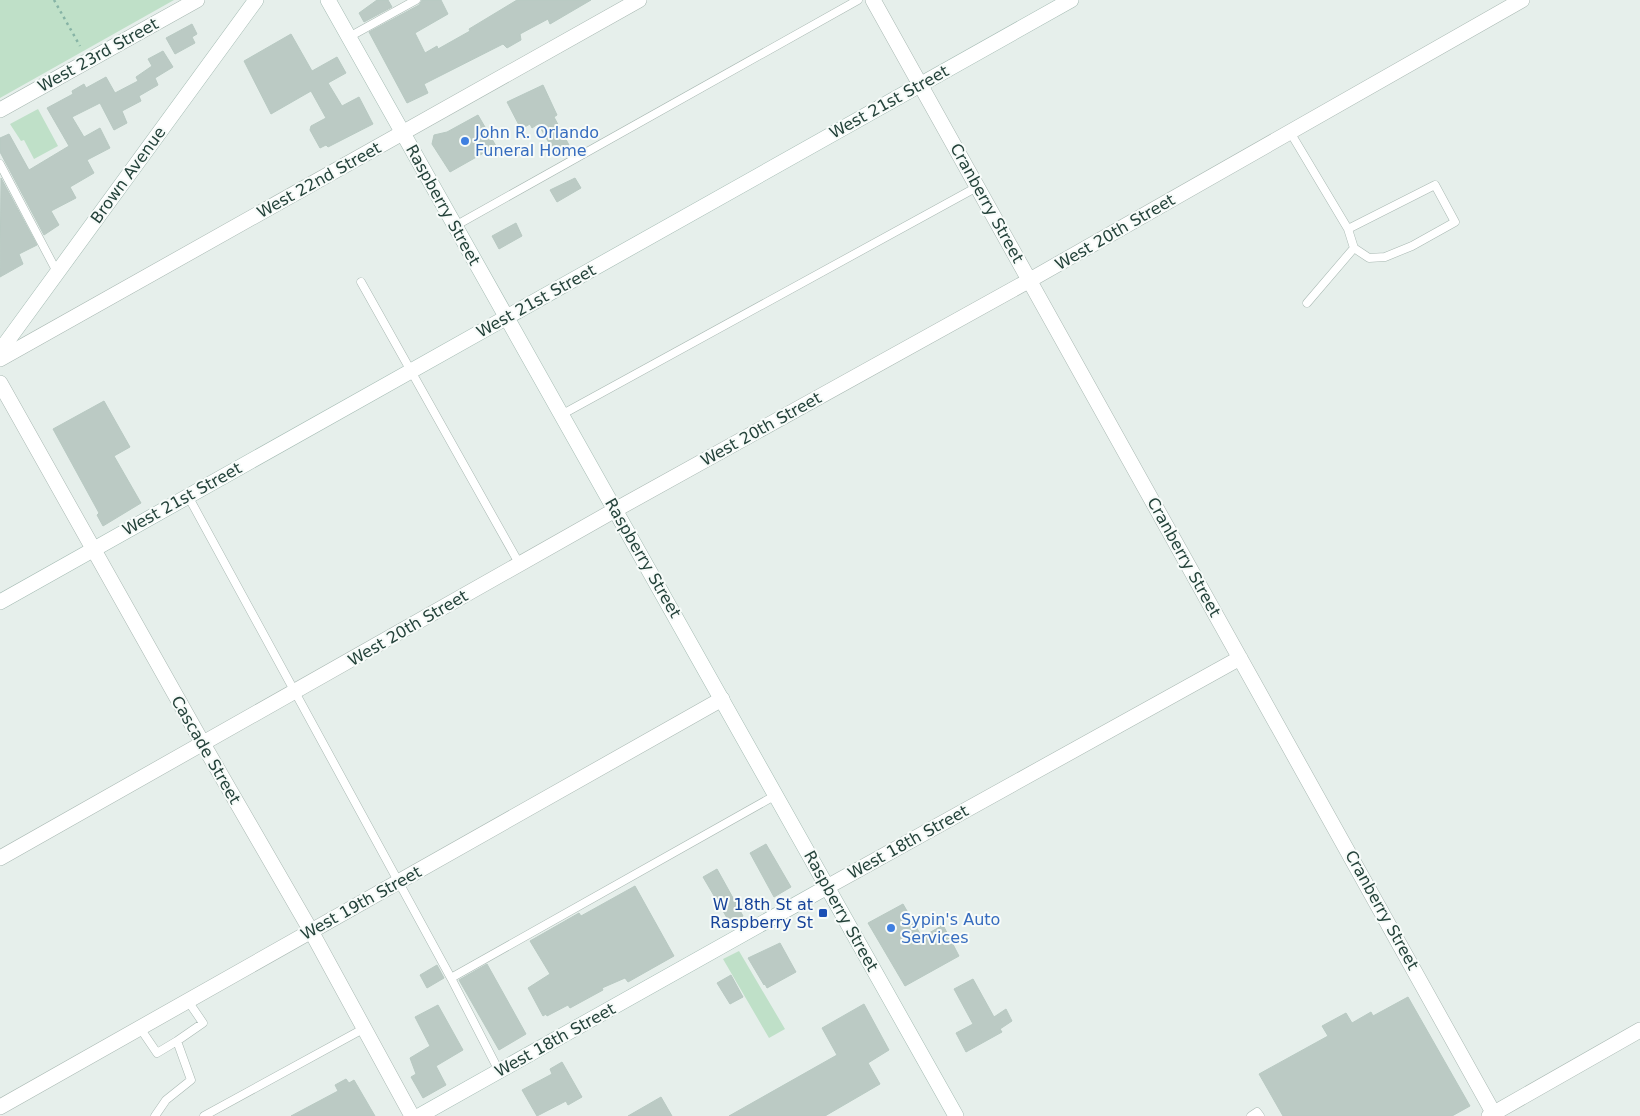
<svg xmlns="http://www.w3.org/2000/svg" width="1640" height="1116" viewBox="0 0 1640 1116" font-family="'DejaVu Sans',sans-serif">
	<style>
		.green { fill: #bfe0c8 }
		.building { fill: #bbcac4; stroke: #b8c9c2 }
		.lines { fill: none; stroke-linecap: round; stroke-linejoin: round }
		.lane-casing { stroke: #a8b8b2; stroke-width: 9 }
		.street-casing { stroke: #a8b8b2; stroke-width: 16 }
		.secondary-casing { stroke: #a4bbb3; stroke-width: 16 }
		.path { stroke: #86b3a5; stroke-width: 2.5; stroke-dasharray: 2.5 4; stroke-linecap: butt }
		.lane { stroke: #fff; stroke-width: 8 }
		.street { stroke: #fff; stroke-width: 15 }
		.secondary { stroke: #fff; stroke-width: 15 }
		.shop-dot { fill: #3f7fe0; stroke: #f7fbf9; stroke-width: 2 }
		.transit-dot { fill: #1a4fb4; stroke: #f7fbf9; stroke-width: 2 }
		.labels { text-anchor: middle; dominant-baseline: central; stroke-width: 4; stroke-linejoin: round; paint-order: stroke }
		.street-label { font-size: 16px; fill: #24423a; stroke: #f7fbf9 }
		.shop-label { font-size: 16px; fill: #366cbe; stroke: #f7fbf9; text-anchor: start }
		.transit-label { font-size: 16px; fill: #164399; stroke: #f7fbf9; text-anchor: end }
	</style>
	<rect width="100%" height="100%" fill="#e6efeb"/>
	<path class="green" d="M0 0H174L0 98Z
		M38 109 58 146 34 159 24 140 21 141 10 124Z
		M739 951 785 1029 769 1038 723 959Z"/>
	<path class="building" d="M377 0H388L392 7 364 22 359 13Z
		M422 0H441L448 14 415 33 425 53 437 46 438 49 470 31 469 29 517 0H591L550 24 548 19 520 34 521 40 507 48 503 44 424 84 428 93 407 103 369 32 419 5Z
		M192 24 197 34 192 37 195 43 175 54 166 38Z
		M291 34 312 71 337 57 346 73 328 83 342 106 359 97 373 124 328 147 326 145 320 148 310 130 311 126 326 118 311 91 271 114 244 61Z
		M163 51 173 67 155 78 158 85 139 96 141 101 122 111 127 123 114 130 100 103 72 117 84 137 100 128 110 148 87 160 94 173 70 187 76 198 51 211 59 225 44 235 0 152V138L9 134 29 170 69 146 47 108 73 94 72 91 84 84 86 88 106 77 115 93 138 81 136 77 152 66 148 59Z
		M543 85 557 115 554 117 569 145 555 153 538 124 532 128 530 124 521 129 507 102Z
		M478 115 496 146 450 172 432 144 434 135 447 132Z
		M1 178 37 245 19 254 23 264 0 277Z
		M575 178 581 188 557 202 550 190Z
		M516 223 522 236 499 249 492 236Z
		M104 401 130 447 114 456 141 503 103 526 97 515 99 513 53 429Z
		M766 844 791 887 774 897 750 853Z
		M717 869 743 916 730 923 703 877Z
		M635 886 674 956 628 982 625 978 602 988 603 990 570 1008 568 1005 547 1016 546 1014 543 1016 528 988 550 974 530 941 579 913 581 916Z
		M903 904 922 937 943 925 959 956 905 986 868 923Z
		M780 943 796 972 767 988 765 984 764 985 748 958Z
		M487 964 526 1034 499 1050 459 980Z
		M437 965 444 978 427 988 420 975Z
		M731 975 743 997 730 1004 717 983Z
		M973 979 994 1017 1006 1009 1012 1021 1000 1029 1002 1032 966 1052 956 1033 973 1024 954 989Z
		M1408 997 1470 1106 1452 1116H1283L1259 1074 1328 1036 1322 1026 1346 1013 1352 1023 1371 1012 1373 1016Z
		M864 1004 889 1050 868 1063 880 1084 825 1116H729L837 1055 822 1028Z
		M438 1005 463 1050 436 1066 446 1085 423 1098 411 1077 416 1074 410 1058 430 1046 415 1017Z
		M562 1062 582 1097 568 1105 566 1101 537 1116 522 1090 552 1074 550 1069Z
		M346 1079 349 1083 354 1080 375 1116H291L338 1091 335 1085Z
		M661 1097 672 1116H628Z"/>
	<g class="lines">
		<g class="lane-casing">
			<path id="lane" d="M349 37 416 0
				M1290 132 1348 229 1354 248 1369 258 1385 257 1412 246 1455 222 1435 185 1348 229
				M0 164 57 272
				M455 226 858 0
				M361 282 520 565
				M1307 303 1354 248
				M561 415 977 187
				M188 496 451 978 776 795
				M451 978 499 1071
				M140 1028 157 1053 177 1041
				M155 1116 166 1100 191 1080 177 1041 203 1023 188 1001
				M204 1116 363 1029
				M1251 1116 1257 1112 1260 1116"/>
		</g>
		<g class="street-casing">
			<path id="street" d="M873 0 1494 1114
				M0 110 197 0
				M0 359 639 0
				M0 383 203 744 311 931 412 1116
				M0 858 615 510 1030 280 1522 0
				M827 887 1240 658
				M0 1107 722 699
				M1489 1116 1640 1030"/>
		</g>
		<g class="secondary-casing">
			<path id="secondary" d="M328 0 956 1116
				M0 351 256 0
				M0 602 1071 0
				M419 1116 827 887"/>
		</g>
		<path class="path" d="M54 0 80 46"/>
		<use href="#lane" class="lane"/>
		<use href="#street" class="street"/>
		<use href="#secondary" class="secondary"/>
	</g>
	<g class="shop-dot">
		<circle cx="465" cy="141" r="5"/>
		<circle cx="891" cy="928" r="5"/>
	</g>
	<rect class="transit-dot" x="818" y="908" width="10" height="10" rx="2.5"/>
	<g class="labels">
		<g class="street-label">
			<text transform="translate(98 55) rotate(-29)">West 23rd Street</text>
			<text transform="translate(889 102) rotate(-29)">West 21st Street</text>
			<text transform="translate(128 175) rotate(-54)">Brown Avenue</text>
			<text transform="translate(319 180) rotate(-29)">West 22nd Street</text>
			<text transform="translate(987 203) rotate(61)">Cranberry Street</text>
			<text transform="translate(443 205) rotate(61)">Raspberry Street</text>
			<text transform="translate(1115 232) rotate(-30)">West 20th Street</text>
			<text transform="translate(536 301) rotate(-29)">West 21st Street</text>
			<text transform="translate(761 429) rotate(-29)">West 20th Street</text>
			<text transform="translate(182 499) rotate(-29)">West 21st Street</text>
			<text transform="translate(1184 557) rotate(61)">Cranberry Street</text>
			<text transform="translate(643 558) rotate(60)">Raspberry Street</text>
			<text transform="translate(408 628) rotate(-30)">West 20th Street</text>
			<text transform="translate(206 750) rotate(60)">Cascade Street</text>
			<text transform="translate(908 842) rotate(-29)">West 18th Street</text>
			<text transform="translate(361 903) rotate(-29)">West 19th Street</text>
			<text transform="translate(1382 910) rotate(61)">Cranberry Street</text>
			<text transform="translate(841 911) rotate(61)">Raspberry Street</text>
			<text transform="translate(555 1040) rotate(-29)">West 18th Street</text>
		</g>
		<g class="shop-label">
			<text x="475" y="132">John R. Orlando<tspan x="475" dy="18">Funeral Home</tspan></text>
			<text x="901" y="919">Sypin's Auto<tspan x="901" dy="18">Services</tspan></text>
		</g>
		<g class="transit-label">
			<text x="813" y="904">W 18th St at<tspan x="813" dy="18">Raspberry St</tspan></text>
		</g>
	</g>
</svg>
